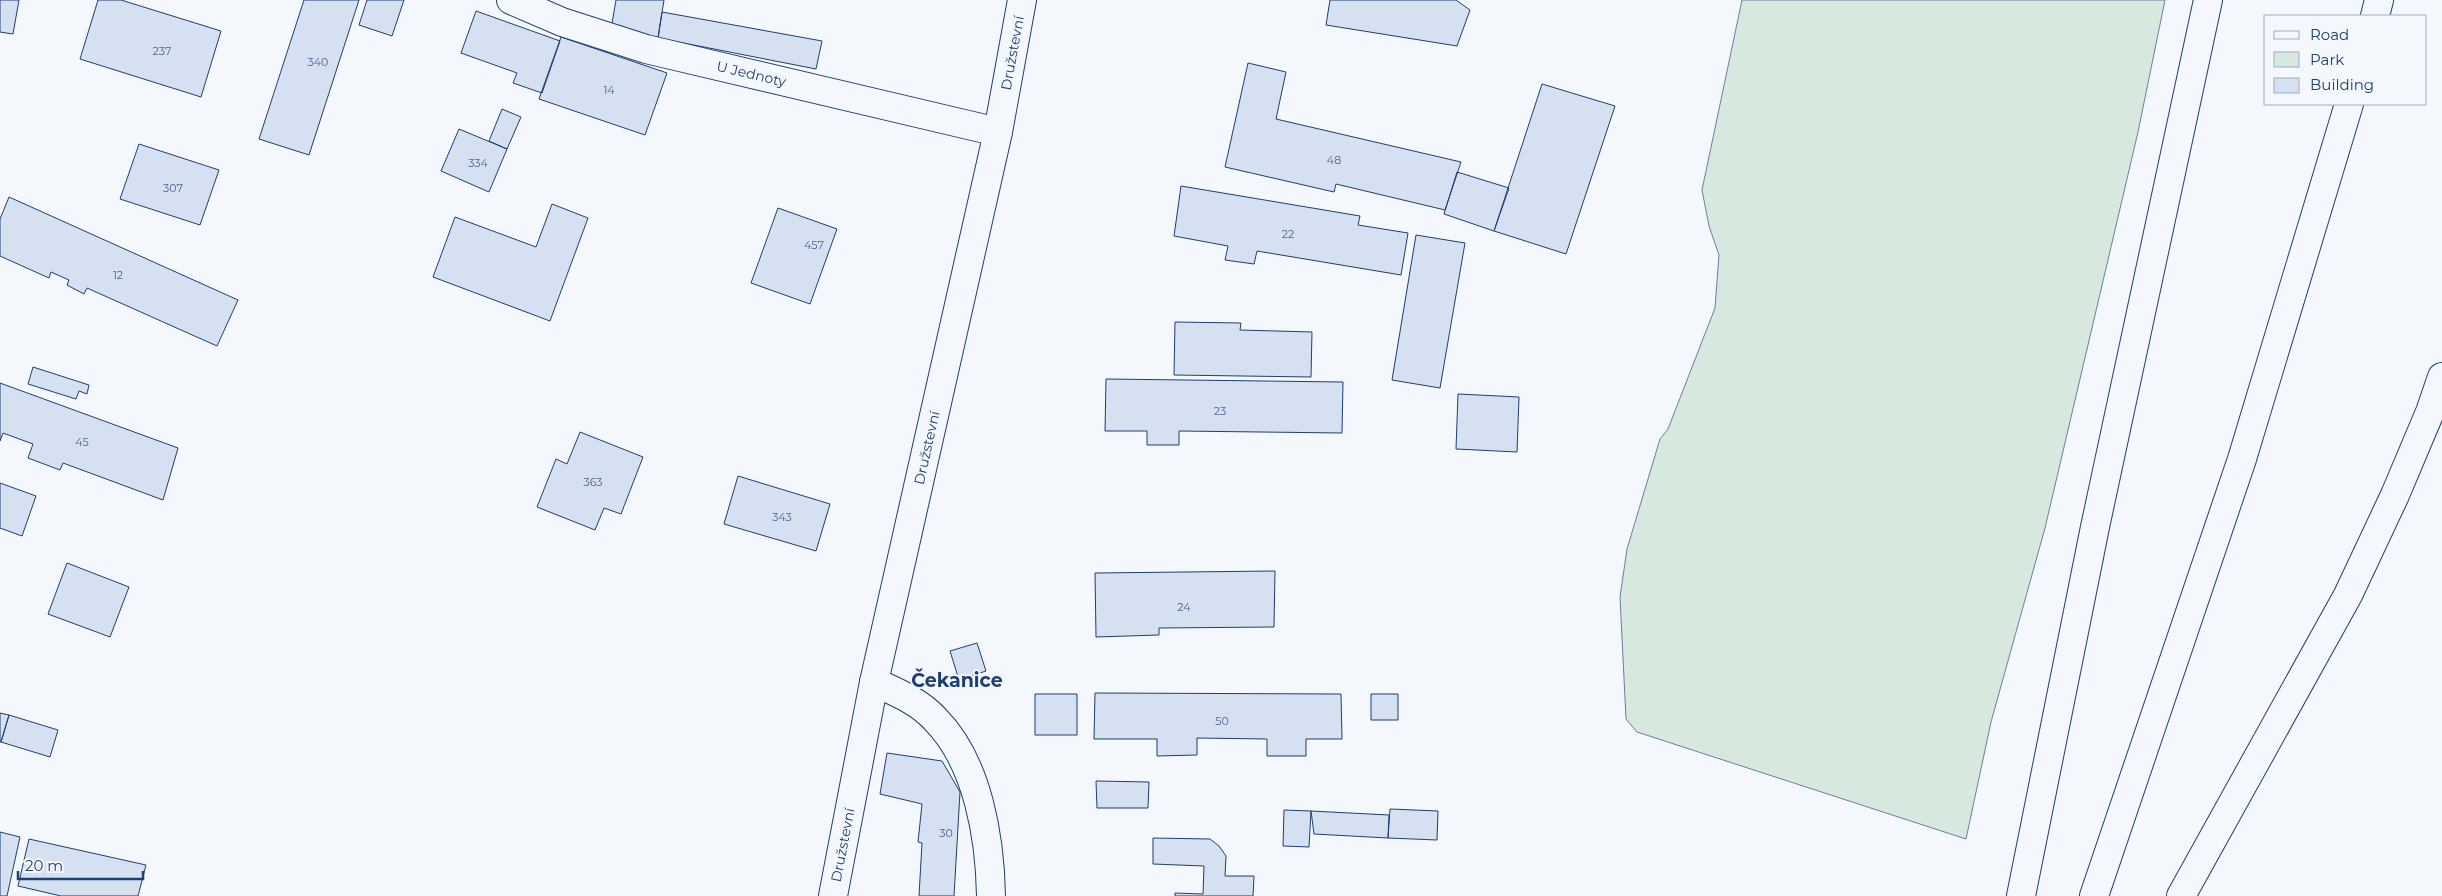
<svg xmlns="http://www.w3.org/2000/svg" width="2442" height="896" viewBox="0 0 2442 896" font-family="Montserrat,sans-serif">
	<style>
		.green { fill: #d7e8df; stroke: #687fa3 }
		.building { fill: #d5e0f0; stroke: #1d3f73 }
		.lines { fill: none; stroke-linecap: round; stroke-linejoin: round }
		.minor-casing { stroke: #1d3f73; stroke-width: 30 }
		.primary-casing { stroke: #1d3f73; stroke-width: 30 }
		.minor { stroke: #f4f7fb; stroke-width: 28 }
		.primary { stroke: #f4f7fb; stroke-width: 28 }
		.labels { text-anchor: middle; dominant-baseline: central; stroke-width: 4; stroke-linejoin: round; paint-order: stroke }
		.number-label { font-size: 11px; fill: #4b6792 }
		.street-label { font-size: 14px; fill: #1d3f73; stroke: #f4f7fb }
		.district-label { font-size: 19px; font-weight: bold; fill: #1d3f73; stroke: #f4f7fb }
	</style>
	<rect width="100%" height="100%" fill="#f4f7fb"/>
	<path class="green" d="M1742 0H2165L2138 132 2045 528 1991 722 1966 839 1637 732 1626 719 1620 597 1627 549 1660 439 1668 429 1715 308 1719 255 1709 226 1702 190Z"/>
	<path class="building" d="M0 0H19L13 34 0 32Z
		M98 0H121L221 31 201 97 80 59Z
		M304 0H359L309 155 259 139Z
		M367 0H404L392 36 359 25Z
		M616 0H664L658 38 611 29Z
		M1330 0H1456L1470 10 1457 46 1326 25Z
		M476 11 560 41 542 93 513 83 517 73 461 53Z
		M662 12 822 41 816 69 658 38Z
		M561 37 667 73 645 135 539 99Z
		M1248 63 1286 72 1276 119 1461 162 1445 210 1336 184 1334 192 1225 167Z
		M1542 84 1615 106 1566 254 1494 231Z
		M502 109 521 117 507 149 489 141Z
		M459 129 507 149 489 192 441 171Z
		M139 144 219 170 200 225 120 199Z
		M1457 172 1509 188 1494 231 1444 214Z
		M1181 186 1360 216 1358 225 1408 233 1401 275 1257 251 1254 264 1225 260 1228 246 1174 236Z
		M9 197 238 300 217 346 87 288 84 294 67 285 69 280 51 272 49 278 0 256V219Z
		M552 204 588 218 550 321 433 277 455 217 536 247Z
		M778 208 837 229 810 304 751 283Z
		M1416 235 1465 243 1440 388 1392 380Z
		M1175 322 1241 323 1240 330 1312 332 1311 377 1174 375Z
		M33 367 89 385 87 394 79 391 76 399 28 384Z
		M1106 379 1343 382 1342 433 1179 431V445H1147V431H1105Z
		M0 383 178 448 163 500 63 463 60 470 28 458 33 444 3 433 0 441Z
		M1458 394 1519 397 1517 452 1456 449Z
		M580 432 643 457 621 514 604 508 595 530 537 507 556 459 567 464Z
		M738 476 830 504 816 551 724 524Z
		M0 483 36 496 22 536 0 528Z
		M67 563 129 587 110 637 48 614Z
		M1275 571 1274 627 1159 628V635L1096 637 1095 573Z
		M977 643 986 671 959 680 950 651Z
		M1095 693 1341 694 1342 739H1306V756H1267V739L1197 738V755L1157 756V739H1094Z
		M1035 694H1077V735H1035Z
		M1371 694H1398V720H1371Z
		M0 713 9 715 1 742H0Z
		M9 715 58 730 50 757 1 742Z
		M887 753 942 761 960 792 954 896H919L922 843 918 842 922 804 880 794Z
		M1096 781 1149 782 1148 808H1097Z
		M1390 809 1438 811 1437 840 1388 838Z
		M1284 810 1311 811 1309 847 1283 846Z
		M1311 811 1389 815 1388 838 1314 834Z
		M0 832 20 837 7 896H0Z
		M1153 838 1210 839 1219 846 1226 856 1225 876H1254L1253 896H1175V893L1203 894 1204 866 1153 864Z
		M29 839 146 865 138 896H61L18 886Z"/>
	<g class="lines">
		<g class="minor-casing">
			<g id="minor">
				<path id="s1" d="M511 0 562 22 646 49 998 132"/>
				<path d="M874 682C896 692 919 701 936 720 978 763 990 838 991 896"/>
				<path id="s2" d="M833 896 874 682 998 132 1022 0"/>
			</g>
		</g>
		<g class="primary-casing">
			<path id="primary" d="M2375 16 2379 0
				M2021 896 2095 527 2208 0
				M2094 896 2242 459 2349 104
				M2181 896 2348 595 2395 495 2430 412 2442 377"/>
		</g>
		<use href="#minor" class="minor"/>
		<use href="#primary" class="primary"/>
	</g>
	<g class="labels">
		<g class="number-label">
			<text x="162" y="51">237</text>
			<text x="318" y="62">340</text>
			<text x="609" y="90">14</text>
			<text x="1334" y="160">48</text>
			<text x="478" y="163">334</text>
			<text x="173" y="188">307</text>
			<text x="1288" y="234">22</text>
			<text x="814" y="245">457</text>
			<text x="118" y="275">12</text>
			<text x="1220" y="411">23</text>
			<text x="82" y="442">45</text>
			<text x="593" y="482">363</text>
			<text x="782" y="517">343</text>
			<text x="1184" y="607">24</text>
			<text x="1222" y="721">50</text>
			<text x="946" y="833">30</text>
		</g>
		<g class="street-label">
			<text stroke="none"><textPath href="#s2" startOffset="862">Družstevní</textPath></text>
			<text stroke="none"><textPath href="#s1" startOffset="252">U Jednoty</textPath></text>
			<text stroke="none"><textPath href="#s2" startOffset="458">Družstevní</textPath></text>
			<text stroke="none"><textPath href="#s2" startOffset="52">Družstevní</textPath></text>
		</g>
		<g class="district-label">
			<text x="957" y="680">Čekanice</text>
		</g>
	</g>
	<rect x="2264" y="15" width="162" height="90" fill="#f4f7fb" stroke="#9eadc5"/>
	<rect x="2274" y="31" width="25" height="8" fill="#f4f7fb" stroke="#9eadc5"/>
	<text x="2310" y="40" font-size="15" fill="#1d3f73">Road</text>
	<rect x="2274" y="52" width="25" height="15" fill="#d7e8df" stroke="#9eadc5"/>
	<text x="2310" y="65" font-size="15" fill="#1d3f73">Park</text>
	<rect x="2274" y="78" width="25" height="15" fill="#d5e0f0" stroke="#9eadc5"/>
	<text x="2310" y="90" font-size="15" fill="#1d3f73">Building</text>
	<path d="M18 871v8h125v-8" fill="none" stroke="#1d3f73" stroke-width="2.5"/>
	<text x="25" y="871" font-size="15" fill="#1d3f73" stroke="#f4f7fb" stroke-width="4" paint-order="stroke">20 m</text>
</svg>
